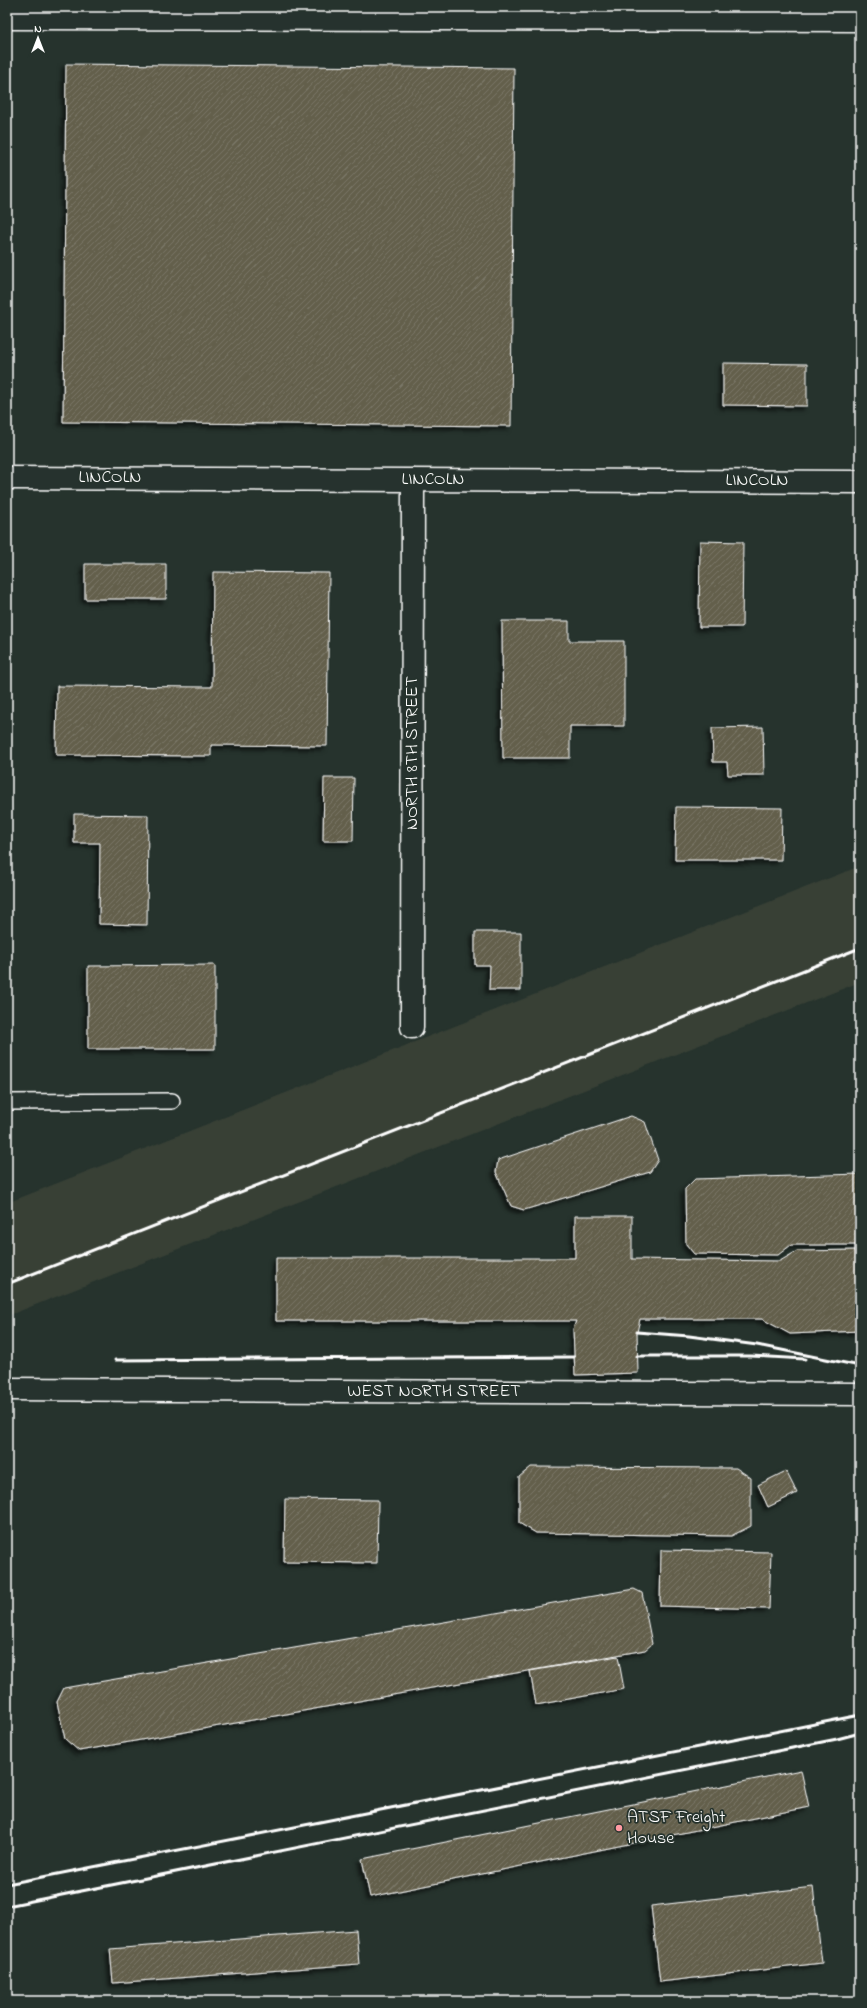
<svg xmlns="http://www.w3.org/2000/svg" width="867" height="2008" viewBox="0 0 867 2008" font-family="'Indie Flower',sans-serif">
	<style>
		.built { fill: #384036 }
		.building { fill: url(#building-hatch); stroke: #fff; filter: url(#shadow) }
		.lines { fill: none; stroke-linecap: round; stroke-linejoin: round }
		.lane-casing { stroke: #fff; stroke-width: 18 }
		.street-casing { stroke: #fff; stroke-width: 25 }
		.secondary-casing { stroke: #fff; stroke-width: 25 }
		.lane { stroke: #26332d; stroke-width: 15 }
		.street { stroke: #26332d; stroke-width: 22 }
		.secondary { stroke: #26332d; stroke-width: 22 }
		.rail { stroke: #fff; stroke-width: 3 }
		.poi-dot { fill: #ff9aa2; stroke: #26332d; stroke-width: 1.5 }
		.labels { text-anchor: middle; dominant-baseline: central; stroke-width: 3.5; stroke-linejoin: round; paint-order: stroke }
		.street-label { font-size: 18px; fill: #fff; stroke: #26332d }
		.poi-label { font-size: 18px; fill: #fff; stroke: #26332d; text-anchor: start }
	</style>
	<defs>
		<pattern id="building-hatch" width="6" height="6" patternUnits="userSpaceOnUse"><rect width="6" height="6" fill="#635f4c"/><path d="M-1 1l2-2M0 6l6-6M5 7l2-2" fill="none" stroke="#7a7767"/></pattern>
		<filter id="shadow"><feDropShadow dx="-3.5" dy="3.5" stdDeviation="2" flood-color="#0009"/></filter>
	</defs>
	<rect width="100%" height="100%" fill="#26332d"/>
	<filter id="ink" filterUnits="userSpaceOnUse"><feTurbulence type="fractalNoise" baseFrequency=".025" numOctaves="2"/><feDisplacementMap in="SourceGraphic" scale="8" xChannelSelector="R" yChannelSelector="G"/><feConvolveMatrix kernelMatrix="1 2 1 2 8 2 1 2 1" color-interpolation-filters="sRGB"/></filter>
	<g filter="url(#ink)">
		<path class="built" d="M860 866V982L7 1316V1203Z"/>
		<path class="building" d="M66 64 514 68 511 426 63 422Z
			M723 363 807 364V406L723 405Z
			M700 541 743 542 742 627H699Z
			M85 564H166V599H85Z
			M213 572 329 573 327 746 211 745V756L56 755 57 686 212 687Z
			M502 621H569V641H624V726H570V758H503Z
			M763 727 764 775H728L727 762H713L712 728Z
			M324 778H354L353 841H323Z
			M676 807 782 808 781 860H675Z
			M74 814 148 815 147 925 99 924 100 843H74Z
			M475 932H521V990H489L490 965H475Z
			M215 965V1049H88V966Z
			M631 1116 645 1122 658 1160 650 1172 524 1210 511 1206 496 1172 498 1160Z
			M860 1174V1245H791L778 1255 694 1254 686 1244 685 1189 695 1179Z
			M575 1216H632V1259L780 1261 797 1251 860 1250V1331L790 1334 762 1319H640L637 1332 638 1373 575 1375 573 1329 576 1321H276V1258H575Z
			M531 1467 736 1468 751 1478V1526L731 1536 536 1533 519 1523V1477Z
			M786 1471 797 1493 768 1507 758 1485Z
			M285 1499 378 1500 377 1563 284 1562Z
			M661 1550 771 1552 769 1609 660 1606Z
			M634 1589 642 1593 652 1644 645 1650 79 1751 65 1739 57 1702 64 1688Z
			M618 1656 624 1689 536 1705 530 1671Z
			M801 1770 809 1807 370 1897 362 1859Z
			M813 1887 822 1963 660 1982 651 1906Z
			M356 1930 359 1964 113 1983 110 1949Z"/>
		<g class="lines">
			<g class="lane-casing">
				<path id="lane" d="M7 1102 172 1101"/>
			</g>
			<g class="street-casing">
				<path id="street" d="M7 18 860 20
					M7 478 860 482
					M412 1027 413 480"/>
			</g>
			<g class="secondary-casing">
				<path id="secondary" d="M7 1389 860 1394"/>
			</g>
			<use href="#lane" class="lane"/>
			<use href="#street" class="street"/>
			<use href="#secondary" class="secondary"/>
			<path class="rail" d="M7 1284 860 948
				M637 1332 689 1336 757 1345 860 1366
				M637 1356H751L805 1359
				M115 1360 574 1357
				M7 1884 860 1715
				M7 1906 837 1739 860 1733"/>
		</g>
	</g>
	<circle class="poi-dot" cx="619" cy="1828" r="4"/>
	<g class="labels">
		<g class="street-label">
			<text x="110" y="478">LINCOLN</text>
			<text x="433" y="480">LINCOLN</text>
			<text x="757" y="481">LINCOLN</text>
			<text transform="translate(413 753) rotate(-90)">NORTH 8TH STREET</text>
			<text x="434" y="1392">WEST NORTH STREET</text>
		</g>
		<g class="poi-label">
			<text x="627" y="1818">ATSF Freight<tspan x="627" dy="21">House</tspan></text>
		</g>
	</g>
	<rect width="867" height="2008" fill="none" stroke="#26332d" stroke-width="24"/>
	<rect x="12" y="12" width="843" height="1984" fill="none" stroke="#fff" stroke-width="1.5" filter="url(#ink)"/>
	<g transform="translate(38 38)" stroke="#26332d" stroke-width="3" paint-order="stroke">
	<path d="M0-3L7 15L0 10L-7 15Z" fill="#ffffff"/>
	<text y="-6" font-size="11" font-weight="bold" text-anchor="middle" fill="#ffffff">N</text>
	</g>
</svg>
